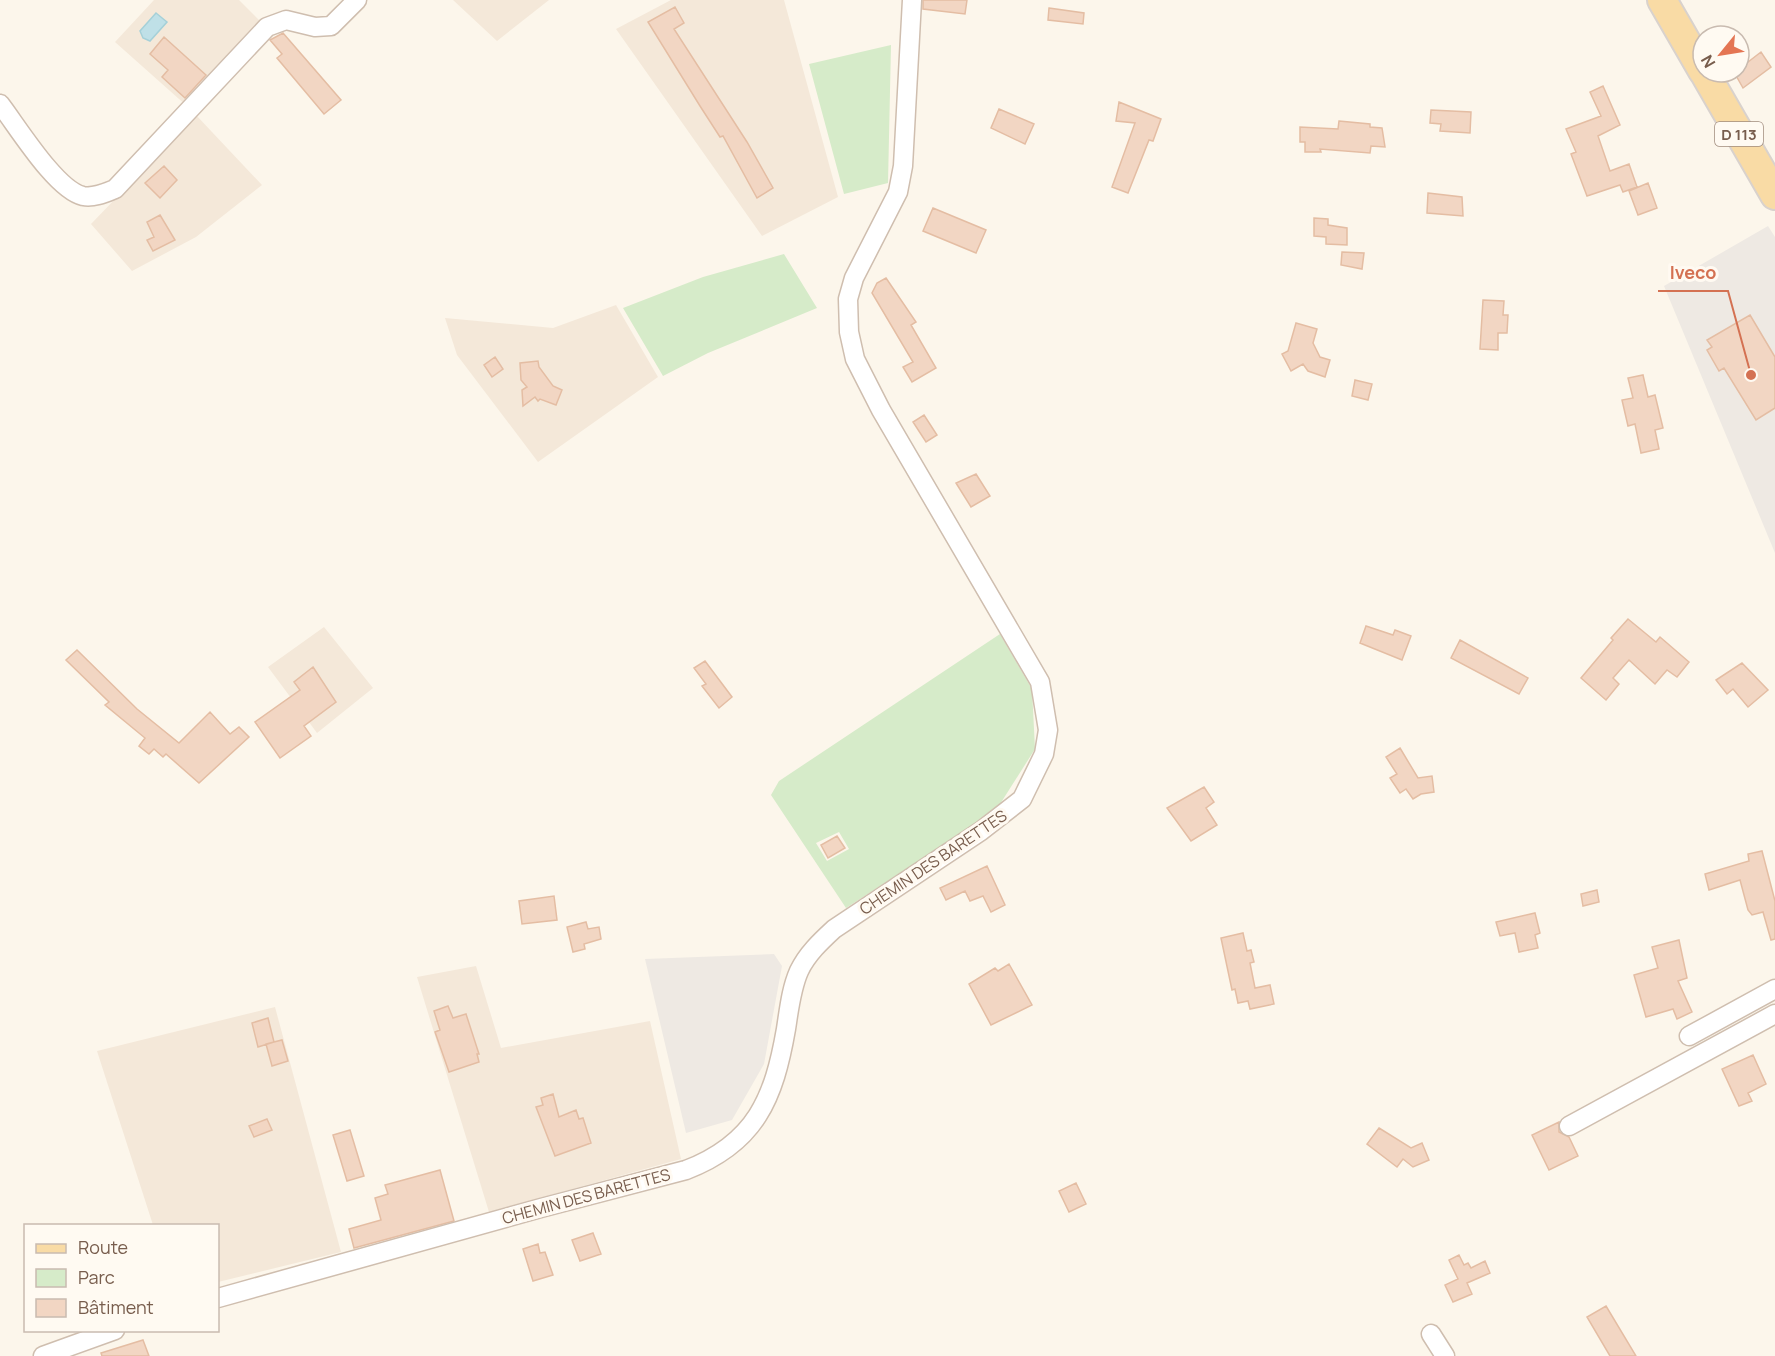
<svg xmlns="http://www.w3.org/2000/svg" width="1775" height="1356" viewBox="0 0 1775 1356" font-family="Manrope,sans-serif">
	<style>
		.residential { fill: #f4e8d9 }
		.industrial { fill: #eee9e3 }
		.green { fill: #d6ebc9; fill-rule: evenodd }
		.water { fill: #bfe0e7; stroke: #a5d0d8; stroke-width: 1.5 }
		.building { fill: #f2d6c3; stroke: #e4bda3; stroke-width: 1.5 }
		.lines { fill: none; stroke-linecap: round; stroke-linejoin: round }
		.street-casing { stroke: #cfbeaf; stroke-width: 21 }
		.primary-casing { stroke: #d9d2cd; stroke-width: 32 }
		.street { stroke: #fff; stroke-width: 18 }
		.primary { stroke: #f9dba5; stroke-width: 28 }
		.labels { text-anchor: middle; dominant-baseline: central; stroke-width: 6; stroke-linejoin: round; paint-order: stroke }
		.shield { fill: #fffaf2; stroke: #a08c7e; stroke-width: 1.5 }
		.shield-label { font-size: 15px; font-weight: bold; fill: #785d4d }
		.street-label { font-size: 16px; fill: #785d4d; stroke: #fffaf2 }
		.leader { fill: none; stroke: #d47152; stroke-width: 2 }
		.callout-dot { fill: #d47152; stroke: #fffaf2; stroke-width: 2 }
		.callout-label { font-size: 18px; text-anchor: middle; font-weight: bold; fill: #d47152; stroke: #fffaf2; stroke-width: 6; stroke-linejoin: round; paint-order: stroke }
	</style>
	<rect width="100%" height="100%" fill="#fcf6eb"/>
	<path class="residential" d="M154 0H239L263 24 188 107 115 42Z
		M453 0H549L497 41Z
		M671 0H784L838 197 762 236 616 29Z
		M196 115 262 185 196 237 132 271 91 224Z
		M616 305 658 377 538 462 457 355 445 318 553 328Z
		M324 627 373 688 317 733 268 667Z
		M476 966 501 1048 650 1021 681 1159 489 1212 417 977Z
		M275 1007 341 1252 218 1282V1226L153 1225 97 1051Z"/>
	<path class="industrial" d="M1768 226 1775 237V553L1664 286Z
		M774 954 782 966 764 1064 732 1120 686 1133 645 959Z"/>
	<path class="green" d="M891 45 888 183 844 194 809 64Z
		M784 254 817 308 708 353 663 376 623 308 703 277Z
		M1000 634 1032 689 1035 749 995 812 846 908 771 795 779 781ZM839 832 849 849 827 861 816 843Z"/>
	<path class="water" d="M156 13 167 22 150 41 143 38 140 31Z"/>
	<path class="building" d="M923 0H967L965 14 923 9Z
		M675 7 684 23 674 29 747 142 773 188 757 198 723 136 720 137 700 106 648 22Z
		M1049 8 1084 13 1083 24 1048 20Z
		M283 33 341 100 324 114 277 58 282 54 270 40Z
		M164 37 206 75 185 98 162 77 168 70 150 54Z
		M1739 50 1748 62 1761 52 1771 67 1743 88 1734 72H1739Z
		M1603 86 1620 125 1598 136 1610 171 1629 164 1637 187 1623 192 1620 185 1587 196 1571 154 1576 152 1566 129 1601 116 1590 92Z
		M1119 102 1161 119 1153 141 1149 140 1128 193 1112 187 1135 123 1116 121Z
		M999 109 1034 124 1025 144 991 128Z
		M1431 110 1471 112 1470 133 1440 131 1441 124 1430 123Z
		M1339 121 1370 124V127L1382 128 1385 147 1371 146 1370 153 1320 149 1321 152H1305V142H1300V127L1338 129Z
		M164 166 177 180 160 198 145 183Z
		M1648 183 1657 208 1638 215 1629 191Z
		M1428 193 1462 197 1463 216 1427 213Z
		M933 208 986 230 976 253 923 231Z
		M160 215 175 240 153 251 147 240 154 237 147 222Z
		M1314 218 1328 219V225L1347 228V245L1326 244V237L1314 236Z
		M1342 252 1364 253 1362 269 1341 265Z
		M886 278 916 322 911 325 936 368 912 382 903 367 913 362 872 293 877 283Z
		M1483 300 1504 301 1503 315H1508L1507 333H1498V350L1480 349Z
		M1750 315 1775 357V408L1756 420 1724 368 1719 371 1707 350 1712 347 1707 340Z
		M1296 323 1317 329 1313 343 1320 357 1330 360 1325 377 1308 371 1303 364 1291 371 1282 354 1288 351Z
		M495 357 503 369 492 377 484 365Z
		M538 361 539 367 553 386 562 390 556 405 540 399 538 401 535 397 523 406 522 390 527 387 521 380 520 363Z
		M1643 375 1648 397 1655 395 1663 428 1655 430 1659 449 1641 453 1635 424 1628 426 1622 400 1633 398 1628 378Z
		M1355 380 1372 384 1368 400 1352 396Z
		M924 415 937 435 926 442 913 422Z
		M976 474 990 496 971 507 956 483Z
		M1628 619 1656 642 1660 637 1689 662 1677 677 1667 670 1655 684 1629 660 1613 678 1619 684 1606 700 1581 678 1613 640 1611 638Z
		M1366 626 1393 635 1395 630 1411 636 1402 660 1360 643Z
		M1460 640 1528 678 1519 694 1451 658Z
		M77 650 137 709 179 743 210 712 230 734 239 727 249 737 199 783 166 754 163 757 154 749 149 754 139 746 145 738 105 705 109 702 66 660Z
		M705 661 732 697 719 708 702 686 706 684 694 668Z
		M1742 663 1768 690 1748 707 1733 689 1727 694 1716 680Z
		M313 667 336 702 304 726 311 736 280 758 255 722 300 690 294 682Z
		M1400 748 1418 778 1432 776 1434 792 1421 794 1413 799 1406 789 1400 793 1390 778 1397 774 1386 757Z
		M1204 787 1214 802 1206 808 1217 825 1191 841 1167 808Z
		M837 836 845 848 828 858 821 845Z
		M1762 851 1775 901V939L1771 940 1763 912 1752 915 1748 910 1740 880 1709 890 1705 874 1749 861 1748 854Z
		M987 866 1005 905 991 912 983 896 970 901 965 891 946 900 940 888Z
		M1597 890 1599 902 1583 906 1581 894Z
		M554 896 557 920 522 924 519 901Z
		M1535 913 1540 933 1535 935 1538 948 1519 952 1515 933 1500 936 1496 922Z
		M586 922 588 929 599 927 601 939 584 944 585 949 573 952 567 927Z
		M1243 933 1247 951 1251 950 1254 962 1250 963 1255 988 1270 985 1274 1004 1250 1009 1248 1001 1238 1003 1235 989 1232 990 1221 938Z
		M1679 940 1687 978 1678 981 1692 1012 1677 1019 1673 1009 1646 1017 1634 975 1658 968 1652 947Z
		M1009 964 1032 1005 991 1025 969 984 995 968 998 971Z
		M448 1006 453 1018 466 1014 479 1054H477L479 1062 449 1072 435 1032 440 1030 434 1011Z
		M268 1018 274 1042 258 1047 252 1023Z
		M282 1040 288 1061 272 1066 266 1044Z
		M1753 1055 1766 1084 1748 1093 1752 1101 1739 1106 1722 1069Z
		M553 1094 559 1117 576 1110 579 1119 583 1118 591 1143 555 1156 536 1107 543 1105 541 1098Z
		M267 1119 272 1130 254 1137 249 1126Z
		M1559 1122V1132L1569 1137 1578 1156 1549 1170 1532 1135Z
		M1379 1128 1411 1148 1422 1143 1429 1160 1413 1167 1403 1159 1397 1167 1367 1144Z
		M350 1130 364 1176 347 1181 333 1135Z
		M440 1170 454 1221 354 1248 349 1229 381 1220 375 1198 388 1194 385 1185Z
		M1076 1183 1086 1204 1069 1212 1059 1191Z
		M593 1233 601 1254 580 1261 572 1240Z
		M538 1244 540 1253 545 1252 553 1275 533 1281 523 1249Z
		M1459 1255 1464 1265 1468 1263 1471 1268 1485 1261 1490 1273 1467 1283 1472 1294 1453 1302 1445 1285 1458 1279 1449 1260Z
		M1606 1306 1636 1356H1610L1587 1317Z
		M143 1340 149 1356H102L101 1353Z"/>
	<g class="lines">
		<g class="street-casing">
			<path id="street" d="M0 104C17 126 56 190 83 196 94 198 105 193 115 189L267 27 286 20 315 27 331 26 357 0
				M1689 1036 1775 989
				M1569 1126 1775 1014
				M218 1298 541 1208 686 1170C756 1143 774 1098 786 1029 789 1010 791 989 799 971 807 954 821 941 834 929L981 831 1022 799 1044 754 1048 730 1040 682 881 410 855 359 849 332 848 299 854 278 898 192 903 166 912 0
				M1431 1334 1445 1356
				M43 1356 115 1330"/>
		</g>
		<g class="primary-casing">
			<path id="primary" d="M1662 0 1703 71
				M1704 72 1775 195"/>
		</g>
		<use href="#street" class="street"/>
		<use href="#primary" class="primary"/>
	</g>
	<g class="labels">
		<rect class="shield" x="1715" y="122" width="48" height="24" rx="4.5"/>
		<g class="shield-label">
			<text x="1739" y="134">D 113</text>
		</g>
		<g class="street-label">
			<text transform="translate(933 862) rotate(-34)">CHEMIN DES BARETTES</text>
			<text transform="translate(586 1196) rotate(-15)">CHEMIN DES BARETTES</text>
		</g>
	</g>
	<path class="leader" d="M1751 375L1728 291H1658"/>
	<circle class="callout-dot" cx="1751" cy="375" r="6"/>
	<g class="callout-label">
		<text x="1693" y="279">Iveco</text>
	</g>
	<rect x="24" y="1224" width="195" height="108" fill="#fffaf2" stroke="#c9bbb0" stroke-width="1.5"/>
	<rect x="36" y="1244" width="30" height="9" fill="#f9dba5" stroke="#c9bbb0" stroke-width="1.5"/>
	<text x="78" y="1254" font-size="18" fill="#785d4d">Route</text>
	<rect x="36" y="1269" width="30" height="18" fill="#d6ebc9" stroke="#c9bbb0" stroke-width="1.5"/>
	<text x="78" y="1284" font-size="18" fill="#785d4d">Parc</text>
	<rect x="36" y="1299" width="30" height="18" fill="#f2d6c3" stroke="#c9bbb0" stroke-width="1.5"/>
	<text x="78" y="1314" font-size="18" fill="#785d4d">Bâtiment</text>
	<g transform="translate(1721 54) rotate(240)"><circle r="28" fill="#fffaf2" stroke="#c9bbb0" stroke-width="1.5"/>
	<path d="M0-4.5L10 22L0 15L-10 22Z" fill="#e47553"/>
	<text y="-9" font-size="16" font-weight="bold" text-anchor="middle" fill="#785d4d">N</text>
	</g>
</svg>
